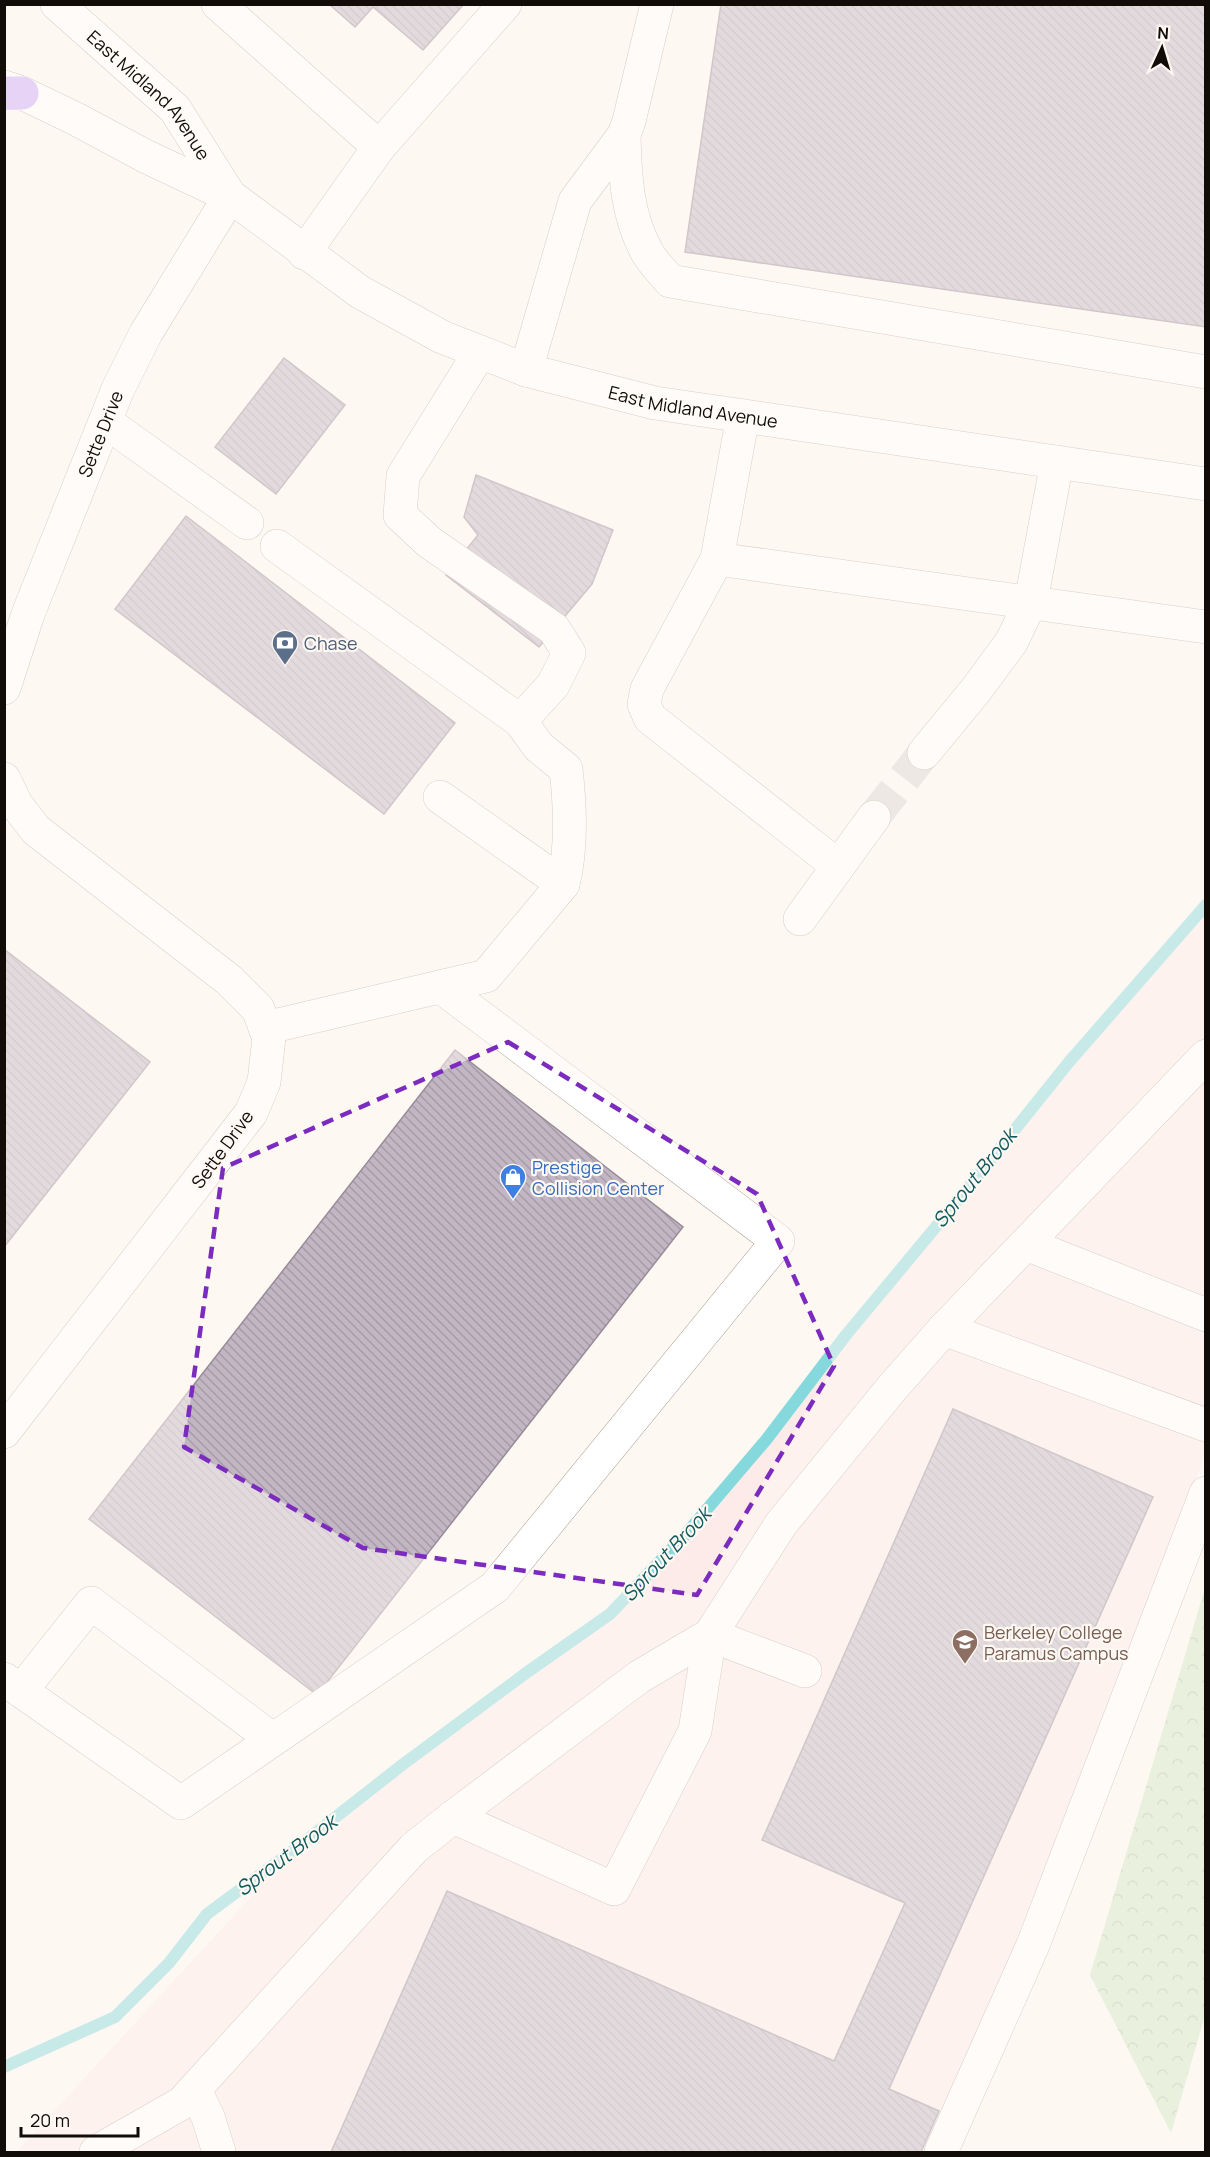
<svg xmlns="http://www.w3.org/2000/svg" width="1210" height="2157" viewBox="0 0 1210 2157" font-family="Manrope,sans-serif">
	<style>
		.education { fill: #fcebe9 }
		.forest { fill: url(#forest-crowns) }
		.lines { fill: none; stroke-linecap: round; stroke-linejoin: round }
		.stream { stroke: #85d8dc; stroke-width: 12 }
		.building { fill: url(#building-back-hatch); stroke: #988c98; stroke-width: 1.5 }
		.minor-tunnel { stroke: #dad5d0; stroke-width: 33; stroke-dasharray: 33 16; stroke-linecap: butt }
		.minor-casing { stroke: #ad9f93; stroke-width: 34 }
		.highway-casing { stroke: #d4d3d3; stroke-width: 34 }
		.minor { stroke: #fff; stroke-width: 33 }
		.highway { stroke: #cba7fa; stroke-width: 33 }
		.marked { fill: none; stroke: #7b2cbf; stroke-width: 4.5; stroke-dasharray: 12 8; stroke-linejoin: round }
		.labels { text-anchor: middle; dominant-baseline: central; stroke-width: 4.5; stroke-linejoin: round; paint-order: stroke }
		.street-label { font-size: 18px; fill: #110c08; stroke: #fef8f3 }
		.service-label { font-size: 18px; fill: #4e5e75; stroke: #fef8f3; text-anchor: start }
		.shop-label { font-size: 18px; fill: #366cbe; stroke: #fef8f3; text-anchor: start }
		.education-label { font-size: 18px; fill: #785e54; stroke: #fef8f3; text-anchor: start }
		.water-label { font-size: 20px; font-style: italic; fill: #115a5d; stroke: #fef8f3 }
	</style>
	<defs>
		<pattern id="forest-crowns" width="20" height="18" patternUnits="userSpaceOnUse" patternTransform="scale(1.5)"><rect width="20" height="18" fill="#d0e6c4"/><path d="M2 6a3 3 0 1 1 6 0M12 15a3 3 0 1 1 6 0" fill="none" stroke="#b2c4a7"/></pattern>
		<pattern id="building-back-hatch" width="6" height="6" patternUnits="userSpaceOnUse" patternTransform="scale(1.5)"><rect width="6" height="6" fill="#c3b6c4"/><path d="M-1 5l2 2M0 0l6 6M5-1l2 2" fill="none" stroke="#a69ba7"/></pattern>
	</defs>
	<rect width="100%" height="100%" fill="#fef8f3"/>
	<path class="education" d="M1205 905V1455L956 2152H16L295 1849 610 1614 766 1440 846 1335Z"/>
	<path class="forest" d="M1205 1588V2015L1171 2133 1090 1975Z"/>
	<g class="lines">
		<path class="stream" d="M4 2067 115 2017 169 1963 207 1914 295 1849 402 1765 526 1673 610 1614 685 1535 766 1440 846 1335 964 1193 1069 1062 1206 905"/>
	</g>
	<path class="building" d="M329 4H464L423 50 373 7 355 27Z
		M721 4H1206V327L685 252Z
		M284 358 345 405 276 494 215 447Z
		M476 475 613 530 592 584 539 647 446 575 478 535 464 517Z
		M186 516 455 723 384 814 115 609Z
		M4 949 150 1062 4 1247Z
		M455 1050 683 1227 317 1695 89 1519Z
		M953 1409 1153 1497 889 2089 939 2111 921 2152H331L447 1891 834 2061 905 1903 762 1840Z"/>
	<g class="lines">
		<path class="minor-tunnel" d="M874 817 924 753"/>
		<g class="minor-casing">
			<g id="minor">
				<path id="s1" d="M57 4 175 109 230 196"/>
				<path d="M218 4 379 147"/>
				<path id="s2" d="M4 87 22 93 76 119 145 156 230 196 360 292 442 337 526 370 655 403 1206 484"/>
				<path d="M624 135C625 176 627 216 647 252 653 263 663 272 670 281L1206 372"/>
				<path d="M304 253 379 147 505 4"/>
				<path d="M480 352 403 476 400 515 429 542 554 629 569 653 553 685 520 721 539 747 566 769C570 804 572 849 563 884"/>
				<path d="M526 370 575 201 624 135 629 121 657 4"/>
				<path d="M743 416 717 559 647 689 644 704 650 718 838 866"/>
				<path d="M106 422 247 523"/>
				<path d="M277 546 520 721"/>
				<path d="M717 559 1206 627"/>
				<path id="s3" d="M4 688 28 614 118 389 146 333 230 196"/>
				<path d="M924 753 976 690 1012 641 1031 601 1057 462"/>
				<path d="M4 779 16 804 36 830 229 980 258 1009 269 1038 264 1082 251 1113 4 1432"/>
				<path d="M800 919 874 817"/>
				<path d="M265 1028 486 976 563 884 440 797"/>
				<path d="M1026 1244 1206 1315"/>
				<path d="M944 1329 1206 1425"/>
				<path d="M4 1679 181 1803 495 1587 778 1241 441 987"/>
				<path d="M21 1691 91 1603 272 1739"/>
				<path d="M453 1817 614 1889 695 1731 710 1635 805 1671"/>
				<path d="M195 2090 208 2117 219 2152"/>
				<path d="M96 2152 182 2103 414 1848 453 1817 639 1677 710 1635 781 1524 892 1388 944 1329 1206 1056"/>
				<path d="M941 2152 1033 1945 1206 1493"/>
			</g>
		</g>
		<g class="highway-casing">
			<path id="highway" d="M4 93H22"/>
		</g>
		<use href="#minor" class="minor"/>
		<use href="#highway" class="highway"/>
	</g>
	<path d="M0 0H1210V2157H0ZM508 1042 757 1194 834 1366 697 1595 363 1548 184 1447 223 1168Z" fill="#fef8f3" fill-opacity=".55" fill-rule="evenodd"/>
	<path class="marked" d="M508 1042 757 1194 834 1366 697 1595 363 1548 184 1447 223 1168Z"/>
	<defs>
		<g id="bank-pin" transform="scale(1.35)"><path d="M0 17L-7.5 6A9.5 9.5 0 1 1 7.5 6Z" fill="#5c6f8a" stroke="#fef8f3"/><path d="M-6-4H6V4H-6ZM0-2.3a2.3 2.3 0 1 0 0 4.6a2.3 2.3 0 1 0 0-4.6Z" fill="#fff"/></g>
		<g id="shop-pin" transform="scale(1.35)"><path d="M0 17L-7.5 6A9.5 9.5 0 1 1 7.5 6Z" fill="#3f7fe0" stroke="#fef8f3"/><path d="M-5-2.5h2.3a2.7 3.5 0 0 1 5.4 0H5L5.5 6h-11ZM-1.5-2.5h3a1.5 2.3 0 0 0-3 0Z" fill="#fff"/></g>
		<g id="university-pin" transform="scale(1.35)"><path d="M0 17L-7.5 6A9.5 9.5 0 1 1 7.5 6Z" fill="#8d6e63" stroke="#fef8f3"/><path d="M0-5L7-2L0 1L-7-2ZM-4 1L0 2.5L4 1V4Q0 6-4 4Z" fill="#fff"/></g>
	</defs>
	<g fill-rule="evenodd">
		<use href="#bank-pin" x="285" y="643"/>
		<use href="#shop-pin" x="513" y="1177"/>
		<use href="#university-pin" x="965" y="1642"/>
	</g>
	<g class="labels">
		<g class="street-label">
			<text stroke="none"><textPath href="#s1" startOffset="130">East Midland Avenue</textPath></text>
			<text stroke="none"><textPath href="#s2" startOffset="768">East Midland Avenue</textPath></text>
			<text stroke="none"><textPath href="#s3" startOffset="272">Sette Drive</textPath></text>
			<text transform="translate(222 1149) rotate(-54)">Sette Drive</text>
		</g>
		<g class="service-label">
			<text x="304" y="643">Chase</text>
		</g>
		<g class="shop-label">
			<text x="532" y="1167">Prestige<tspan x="532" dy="21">Collision Center</tspan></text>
		</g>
		<g class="education-label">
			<text x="984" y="1632">Berkeley College<tspan x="984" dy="21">Paramus Campus</tspan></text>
		</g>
		<g class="water-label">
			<text transform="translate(974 1178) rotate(-51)">Sprout Brook</text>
			<text transform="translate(666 1554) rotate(-47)">Sprout Brook</text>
			<text transform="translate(286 1855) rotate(-37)">Sprout Brook</text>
		</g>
	</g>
	<rect width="1210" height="2157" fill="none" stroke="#110c08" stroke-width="12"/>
	<g transform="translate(1162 48) rotate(4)" stroke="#fef8f3" stroke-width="4.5" paint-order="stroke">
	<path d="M0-4.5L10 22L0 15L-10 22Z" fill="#110c08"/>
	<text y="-9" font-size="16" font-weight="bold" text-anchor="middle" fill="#110c08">N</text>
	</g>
	<path d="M21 2127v9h117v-9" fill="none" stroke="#110c08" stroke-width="3"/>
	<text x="30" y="2127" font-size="18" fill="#110c08" stroke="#fef8f3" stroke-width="4.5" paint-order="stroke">20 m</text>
</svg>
